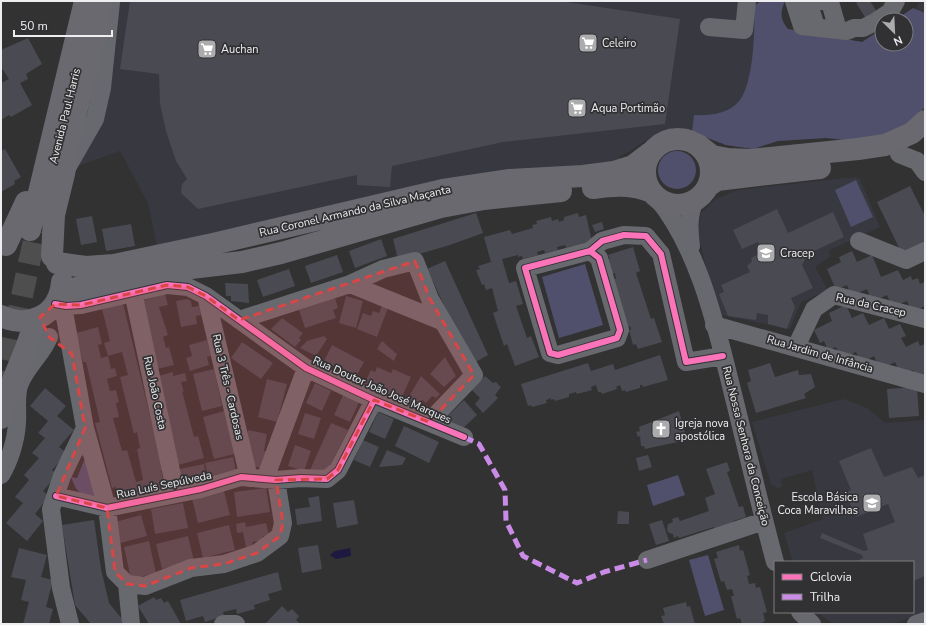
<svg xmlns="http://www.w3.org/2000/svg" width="926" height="625" viewBox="0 0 926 625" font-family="'Nunito Sans',sans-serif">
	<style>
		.built { fill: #383840 }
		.green { fill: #50506c }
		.water { fill: #1d1940 }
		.building { fill: #4a4a53 }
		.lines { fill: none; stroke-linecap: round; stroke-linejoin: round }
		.major-tunnel { stroke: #4e4e4f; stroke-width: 22; stroke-dasharray: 22 11; stroke-linecap: butt }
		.minor { stroke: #68686f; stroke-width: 18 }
		.major { stroke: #69696f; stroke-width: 22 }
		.quiet { stroke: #ca8be6; stroke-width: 5; stroke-dasharray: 10 5; stroke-linecap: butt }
		.cycleway-casing { stroke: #313134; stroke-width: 8 }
		.cycleway { stroke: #fb73b8; stroke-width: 6 }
		.marked { fill: #da4646; fill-opacity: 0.2; stroke: #da4646; stroke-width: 3; stroke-dasharray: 8 5; stroke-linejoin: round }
		.labels { text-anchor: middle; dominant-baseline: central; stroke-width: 3.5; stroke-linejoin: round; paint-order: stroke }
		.poi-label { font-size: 11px; fill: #eeeef0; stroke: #313134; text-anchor: start }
		.street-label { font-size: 11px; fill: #eeeef0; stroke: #313134 }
	</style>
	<rect width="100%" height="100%" fill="#323233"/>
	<path class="built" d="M107 1H737L739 4 754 6 761 1H785L780 13 783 22 788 29 862 42 882 29V44H906V20L915 13 919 1H925V107L856 141 826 138 778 141 753 149 726 145 680 128 668 129 657 133 630 151 620 156 614 172 159 256 148 203 120 151 78 166 77 138Z
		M855 177 860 179 880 227 828 251 831 256 815 267 828 290 801 302 790 329 717 314 698 233 701 213 716 199 737 190Z
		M844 399 867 408 885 423 925 420V613L891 624H834L816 612H913V562H793L784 533 823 519 812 470 781 479 782 487 777 488 771 484 752 422Z"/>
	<path class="green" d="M761 1H785C780 13 780 19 788 29L862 42 882 29V44H906V20H895L913 8 925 13V107L908 125 883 137 856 141 826 138 778 141 753 149 726 145 692 132 694 115C708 116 729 114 739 101 754 83 755 29 754 6Z
		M658 170a19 19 0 1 1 38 0a19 19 0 1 1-38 0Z
		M856 180 873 217 851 227 835 190Z
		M585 264 603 325 559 338 542 277Z
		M84 452 88 454 97 490 94 495 89 497C77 494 75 487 71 477L77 478 85 458 81 455Z
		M678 475 685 495 653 506 647 485Z
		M708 555 724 610 705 616 689 560Z"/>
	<path class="water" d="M350 548 351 556 336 559 330 555 335 551Z"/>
	<path class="building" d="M130 1H560L680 19 665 124 503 142 392 166 390 187 357 185V175L198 209 181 193 182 184 187 179 176 161 166 131 160 104 159 74 120 69Z
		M859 1H870L882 20 874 31 856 3Z
		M28 38 42 64 26 74 28 79 20 83 32 105 11 117 9 115 1 120V83L9 79 1 67V50Z
		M5 149 21 177 14 181 15 184 1 192V151Z
		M910 186 925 216V243L902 254 877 202Z
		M777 209 788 233 833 212 844 237 814 251 815 253 806 257 802 265 813 288 791 298 795 307 787 329 768 324V315L757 313 756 320 728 316 719 294 724 292 721 285 750 272 747 266 752 261 751 258 763 252 758 242 742 249 733 230Z
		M476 213 483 233 450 245 398 260 393 239Z
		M578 213 579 217 586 215 592 242 573 250 572 246 566 248 565 245 557 247 558 250 545 253 544 250 540 251 537 252 538 255 523 259 522 256 518 257V255L502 259 509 283 516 281 523 304 516 306 527 338 531 336 539 357 515 366 507 344 504 346 493 313 498 311 492 288 486 290 484 284 482 285 476 270 480 269 478 266 491 262 484 237 510 230 512 234 533 228 532 225 537 224 536 221 551 217 552 221 558 219 559 222 564 220V217Z
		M92 216 97 242 81 245 76 219Z
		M602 222 604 229 595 232 592 225Z
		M131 224 135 246 106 251 102 229Z
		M381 239 387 256 355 268 349 251Z
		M633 247 640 271 636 273 651 319 654 318 662 342 638 349 636 344 633 345 629 330H631L630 326 627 327 612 280 616 279 615 273 612 274 607 260 610 259 608 255Z
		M852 251 857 262 872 255 881 277 898 270 903 280 911 276 912 280 918 278 920 284 925 282V306L912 312 907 301 892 307 887 295 872 302 867 289 851 296 847 285 836 290 827 269 841 262 839 257Z
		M337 255 343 272 311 283 305 266Z
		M445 261 488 355 472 364 427 269Z
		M289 269 295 286 263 297 257 280Z
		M225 283 248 284 249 303 231 301V296H226Z
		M165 294 168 305 159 307 168 335 163 337 166 348 169 347 174 365 157 369 138 302Z
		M346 296 363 301 356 328 339 323Z
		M335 298 338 308 333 310 336 318 305 328 299 310Z
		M187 299 191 301 192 307 199 306 201 315 196 316 197 324 181 327 176 301Z
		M123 303 163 470H161L166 493 120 504 116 487 112 488 95 423 100 422 86 362H83L76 333 98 327 102 344 98 345 101 358 108 356 111 369 115 368 117 376 107 379 110 391 116 390 119 402 116 403 119 417 113 418 122 451 127 450 136 482 143 480 137 449 140 448 137 432 134 434 120 377 128 375 122 352 108 356 104 343 110 341 102 309Z
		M846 305 852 318 863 313 869 325 884 318 889 329 900 324 906 336 901 338 906 347 918 341 920 346 925 344V378L918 381 913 370 901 375 895 362 880 369 874 356 861 363 856 352 841 359 836 347 828 350 824 341 820 343 814 330 832 321 829 313Z
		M382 306 388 308 377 337 357 329 363 313 371 316 373 311 379 313Z
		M282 318 303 333 299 338 301 340 295 347 271 329Z
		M324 336 327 339 316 356 300 348 307 341Z
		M207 340 211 356 207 357 209 365 190 371 186 358 192 356 189 345Z
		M382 341 397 354 394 361 377 349Z
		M242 342 273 363 261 379 231 358Z
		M332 345 364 362 356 377 324 361Z
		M660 355 668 380 643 387 642 385H640V388L626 392 625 390 622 391 620 385 616 387 617 389 602 394 601 392H598L596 385 591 387 592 390 577 394 576 392 569 394V397L555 401 554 399 551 400V398L546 400 547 403 532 407 531 405 528 406 521 384 588 363 591 371 613 364 615 370Z
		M445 357 456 376 444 387 430 374Z
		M770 363 775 377 798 370 799 375 811 374 815 387 804 394 806 398 756 413 747 383 751 381 748 370Z
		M377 367 391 373 393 369 411 377 400 401 364 384 371 370 375 372Z
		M214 369 222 406 202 411 193 374Z
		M173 372V376L185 373 187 381 181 382 184 392 182 391 194 437 198 436 204 458 178 465 158 376Z
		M421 376 440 394 436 398 432 396 426 403 423 400 417 408 405 403Z
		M485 376 493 383 496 382 501 387 495 395 498 398 483 413 475 404 480 398 471 389Z
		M267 379 287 384 277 422 258 417Z
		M315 383 331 391 322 411 306 403Z
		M917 387 919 416 889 418 887 389Z
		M45 388 66 406 57 416 74 430 59 447 67 453 52 470 58 474 43 491 49 496 35 514 43 521 27 541 6 523 23 503 15 497 29 480 24 475 39 458 32 453 45 438 38 433 48 421 30 406Z
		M343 395 359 402 350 422 334 415Z
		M464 400 477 415 461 430 444 420Z
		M224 411 235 454 214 459 203 417Z
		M679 411 687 440 645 449 644 446H641L640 436 638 437 636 432 640 431 639 427Z
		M378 412 394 419 385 439 369 432Z
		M305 413 321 418 314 439 298 434Z
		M331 423 348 430 327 472 310 470Z
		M404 426 439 442 429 463 395 446Z
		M248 430 267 434 264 451 268 452 265 469 247 465 245 447Z
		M363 440 379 447 370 467 354 460Z
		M295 445 311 451 304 471 288 466Z
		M871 448 884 477 912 467 918 478 925 475V576L913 581V562H854L863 558 862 555 820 538 822 533 864 551 868 550 863 534 895 522 888 504 856 517 845 493 851 490 839 461Z
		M387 450 406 458 402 465 379 467Z
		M648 455 652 467 639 471 636 458Z
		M233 457 237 475 209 481 205 463Z
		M727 462 730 471 727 472 739 507 743 506 746 517 733 521V523L715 532 714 527 679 538 678 536 674 538 673 534 669 533 667 530 668 524 673 522 672 519 678 517 680 521 709 511 705 498 715 494 706 469Z
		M204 464 207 482 179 488 175 470Z
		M266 488 270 512 237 517 234 492Z
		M224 491 230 515 198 523 192 499Z
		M319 496 322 521 297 525 295 509 310 507 308 498Z
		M354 500 358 524 337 528 333 503Z
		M183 503 188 528 155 534 151 509Z
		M618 511 629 512V524H617Z
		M141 515 147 536 120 543 115 522Z
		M94 520 101 569 109 603 122 619 121 624H91L75 605 62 525Z
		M662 520 669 541 656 545 649 524Z
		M245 522 246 527 266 523 269 535 263 536 264 540 252 542 253 546 246 547 243 532 237 533 236 524Z
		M229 525 235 550 203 558 197 533Z
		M188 536 194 561 162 569 156 544Z
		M149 541 156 573 131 579 124 547Z
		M318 545 322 569 302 573 298 548Z
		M739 545 740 551 743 550 750 575 747 576 749 584 755 583 756 588 760 587 767 612 763 613 765 621 760 624H742L740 618 737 619 731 596H734L732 589 727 590 724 581 721 582 714 559 718 558 716 552Z
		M19 548 47 555 41 577 53 580 46 607 53 609 49 624H23L29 602 21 600 26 580 11 577Z
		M278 572 282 590 268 594 270 600 254 605 255 609 237 614 236 609 223 612 224 616 205 622 203 616 186 621 180 600Z
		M154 597 156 600 161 598 164 603 168 601 181 624H149L138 606Z
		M686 602 687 607 690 606 695 624H664L661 616 665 615 663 608Z
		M282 606 288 612 292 609 299 616 296 620 299 623 297 624H265Z"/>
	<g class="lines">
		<path class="major-tunnel" d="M1 393 36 231"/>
		<path class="minor" d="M794 1 802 26 847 31 854 28H863L875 22 890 12 896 1
			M808 1 816 27
			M823 1 830 2 838 30
			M709 27 744 30 747 1
			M899 154 917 161 925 172
			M67 168 95 119 102 88 111 2
			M657 198C700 250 717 330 733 394 747 450 760 506 775 562
			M859 241 906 260 925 251
			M691 246C689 230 688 216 695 200
			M590 251 599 258 620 330 617 338 558 355 550 353 525 268 590 251 602 241 624 235 646 236 661 254 686 362 723 356
			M350 284 441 321
			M133 292 176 494
			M206 296 249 478
			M55 304 66 306 81 305 167 285 188 287 206 296 306 368 374 400 464 437
			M53 307 61 312 65 317 85 428 62 476 51 509 61 588 70 624
			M239 320 350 284 383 269 415 261 430 299 474 375 429 422
			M714 325 925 384
			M796 347 814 309 834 295 925 319
			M85 428 107 508 115 572 127 584 131 624
			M1 475C10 460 16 440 17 423 18 411 15 394 20 383 27 366 43 353 49 337
			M265 479 306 368
			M56 496 107 508 201 489 241 477 276 480 301 478 327 479 338 470 374 400
			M647 560 764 521
			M127 584 145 586 191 568 224 564 257 553 280 536 283 523 276 480
			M800 612 812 624
			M223 624H236
			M916 624 925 621"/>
		<path class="major" d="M645 172a33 33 0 1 1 66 0a33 33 0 1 1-66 0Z
			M698 145 712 156 728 159 750 160 858 149 885 145 912 133 925 121
			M708 186 717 180 820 168
			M593 188C616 185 630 184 652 192
			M30 230 85 1
			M6 245 26 202
			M52 256 54 215 64 174 70 135 100 18 101 1
			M57 263 86 267 114 265 213 244 443 190 510 180 583 176 614 172 633 166 650 153
			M59 297 76 288 96 284 165 271 242 262 281 253 441 207 484 199 561 191
			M1 316C29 329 59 316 62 282
			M1 418C8 382 28 353 35 319"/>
		<path class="quiet" d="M464 437 479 444 505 490 506 521 523 556 577 583 604 572 647 560"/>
		<g class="cycleway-casing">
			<path id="cycleway" d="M590 251 599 258 620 330 617 338 558 355 550 353 525 268 590 251 602 241 624 235 646 236 661 254 686 362 723 356
				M55 304 66 306 81 305 167 285 188 287 206 296 306 368 374 400 464 437
				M56 496 107 508 201 489 241 477 276 480 301 478 327 479 338 470 374 400"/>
		</g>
		<use href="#cycleway" class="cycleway"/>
	</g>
	<path class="marked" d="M415 261 430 299 474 375 429 422 374 400 338 470 327 479 276 480 283 523 280 536 257 553 224 564 191 568 145 586 127 584 115 572 107 508 56 496 85 428 72 354 49 337 40 317 55 304 81 305 167 285 188 287 206 296 239 320Z"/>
	<defs>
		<g id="supermarket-square" transform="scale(1)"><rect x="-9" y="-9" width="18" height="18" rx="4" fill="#acacae" stroke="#313134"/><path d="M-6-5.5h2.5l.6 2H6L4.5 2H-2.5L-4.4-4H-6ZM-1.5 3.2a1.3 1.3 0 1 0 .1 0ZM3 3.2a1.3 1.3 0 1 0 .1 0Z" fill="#fff"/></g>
		<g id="school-square" transform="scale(1)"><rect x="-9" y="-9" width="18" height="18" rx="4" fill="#acacae" stroke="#313134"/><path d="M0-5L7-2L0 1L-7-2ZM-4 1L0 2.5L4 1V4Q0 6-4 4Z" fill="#fff"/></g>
		<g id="church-square" transform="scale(1)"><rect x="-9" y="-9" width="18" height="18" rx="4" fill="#acacae" stroke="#313134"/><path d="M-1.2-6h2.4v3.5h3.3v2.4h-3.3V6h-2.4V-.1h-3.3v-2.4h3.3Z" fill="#fff"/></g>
	</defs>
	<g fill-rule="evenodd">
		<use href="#supermarket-square" x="588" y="43"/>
		<use href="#supermarket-square" x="207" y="49"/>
		<use href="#supermarket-square" x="577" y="108"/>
		<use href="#school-square" x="766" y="253"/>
		<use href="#church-square" x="661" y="429"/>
		<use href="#school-square" x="872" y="503"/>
	</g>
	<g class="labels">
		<g class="poi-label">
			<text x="602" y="43">Celeiro</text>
			<text x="221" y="49">Auchan</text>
			<text x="591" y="108">Aqua Portimão</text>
			<text x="780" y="253">Cracep</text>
			<text x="675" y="423">Igreja nova<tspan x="675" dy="13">apostólica</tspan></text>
			<text x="858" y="497" text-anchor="end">Escola Básica<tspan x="858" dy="13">Coca Maravilhas</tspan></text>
		</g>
		<g class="street-label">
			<text transform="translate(65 116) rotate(-76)">Avenida Paul Harris</text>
			<text transform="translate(355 211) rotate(-13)">Rua Coronel Armando da Silva Maçanta</text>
			<text transform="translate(871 305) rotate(13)">Rua da Cracep</text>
			<text transform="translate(820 354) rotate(16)">Rua Jardim de Infância</text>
			<text transform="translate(228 387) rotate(77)">Rua 3 Três - Cardosas</text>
			<text transform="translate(382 390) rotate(24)">Rua Doutor João José Marques</text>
			<text transform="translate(155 393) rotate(78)">Rua João Costa</text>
			<text transform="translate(746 446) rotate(76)">Rua Nossa Senhora da Conceição</text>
			<text transform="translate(164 485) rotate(-12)">Rua Luís Sepúlveda</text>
		</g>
	</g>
	<rect width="926" height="625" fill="none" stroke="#eeeef0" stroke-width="4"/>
	<rect x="774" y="561" width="140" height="52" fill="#313134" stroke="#7d7d7f"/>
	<rect x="782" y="574" width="20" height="6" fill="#fb73b8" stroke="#7d7d7f"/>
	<text x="810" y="581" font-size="12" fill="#eeeef0">Ciclovia</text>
	<rect x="782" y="594" width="20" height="6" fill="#ca8be6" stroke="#7d7d7f"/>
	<text x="810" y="601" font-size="12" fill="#eeeef0">Trilha</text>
	<g transform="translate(894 32) rotate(156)"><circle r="19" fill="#313134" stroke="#7d7d7f"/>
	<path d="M0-3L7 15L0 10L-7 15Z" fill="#acacae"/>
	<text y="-6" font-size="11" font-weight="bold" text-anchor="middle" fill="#eeeef0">N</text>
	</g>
	<path d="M14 30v6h98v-6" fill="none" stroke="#eeeef0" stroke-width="2"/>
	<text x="20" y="30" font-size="12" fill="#eeeef0" stroke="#313134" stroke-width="3" paint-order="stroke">50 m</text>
</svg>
